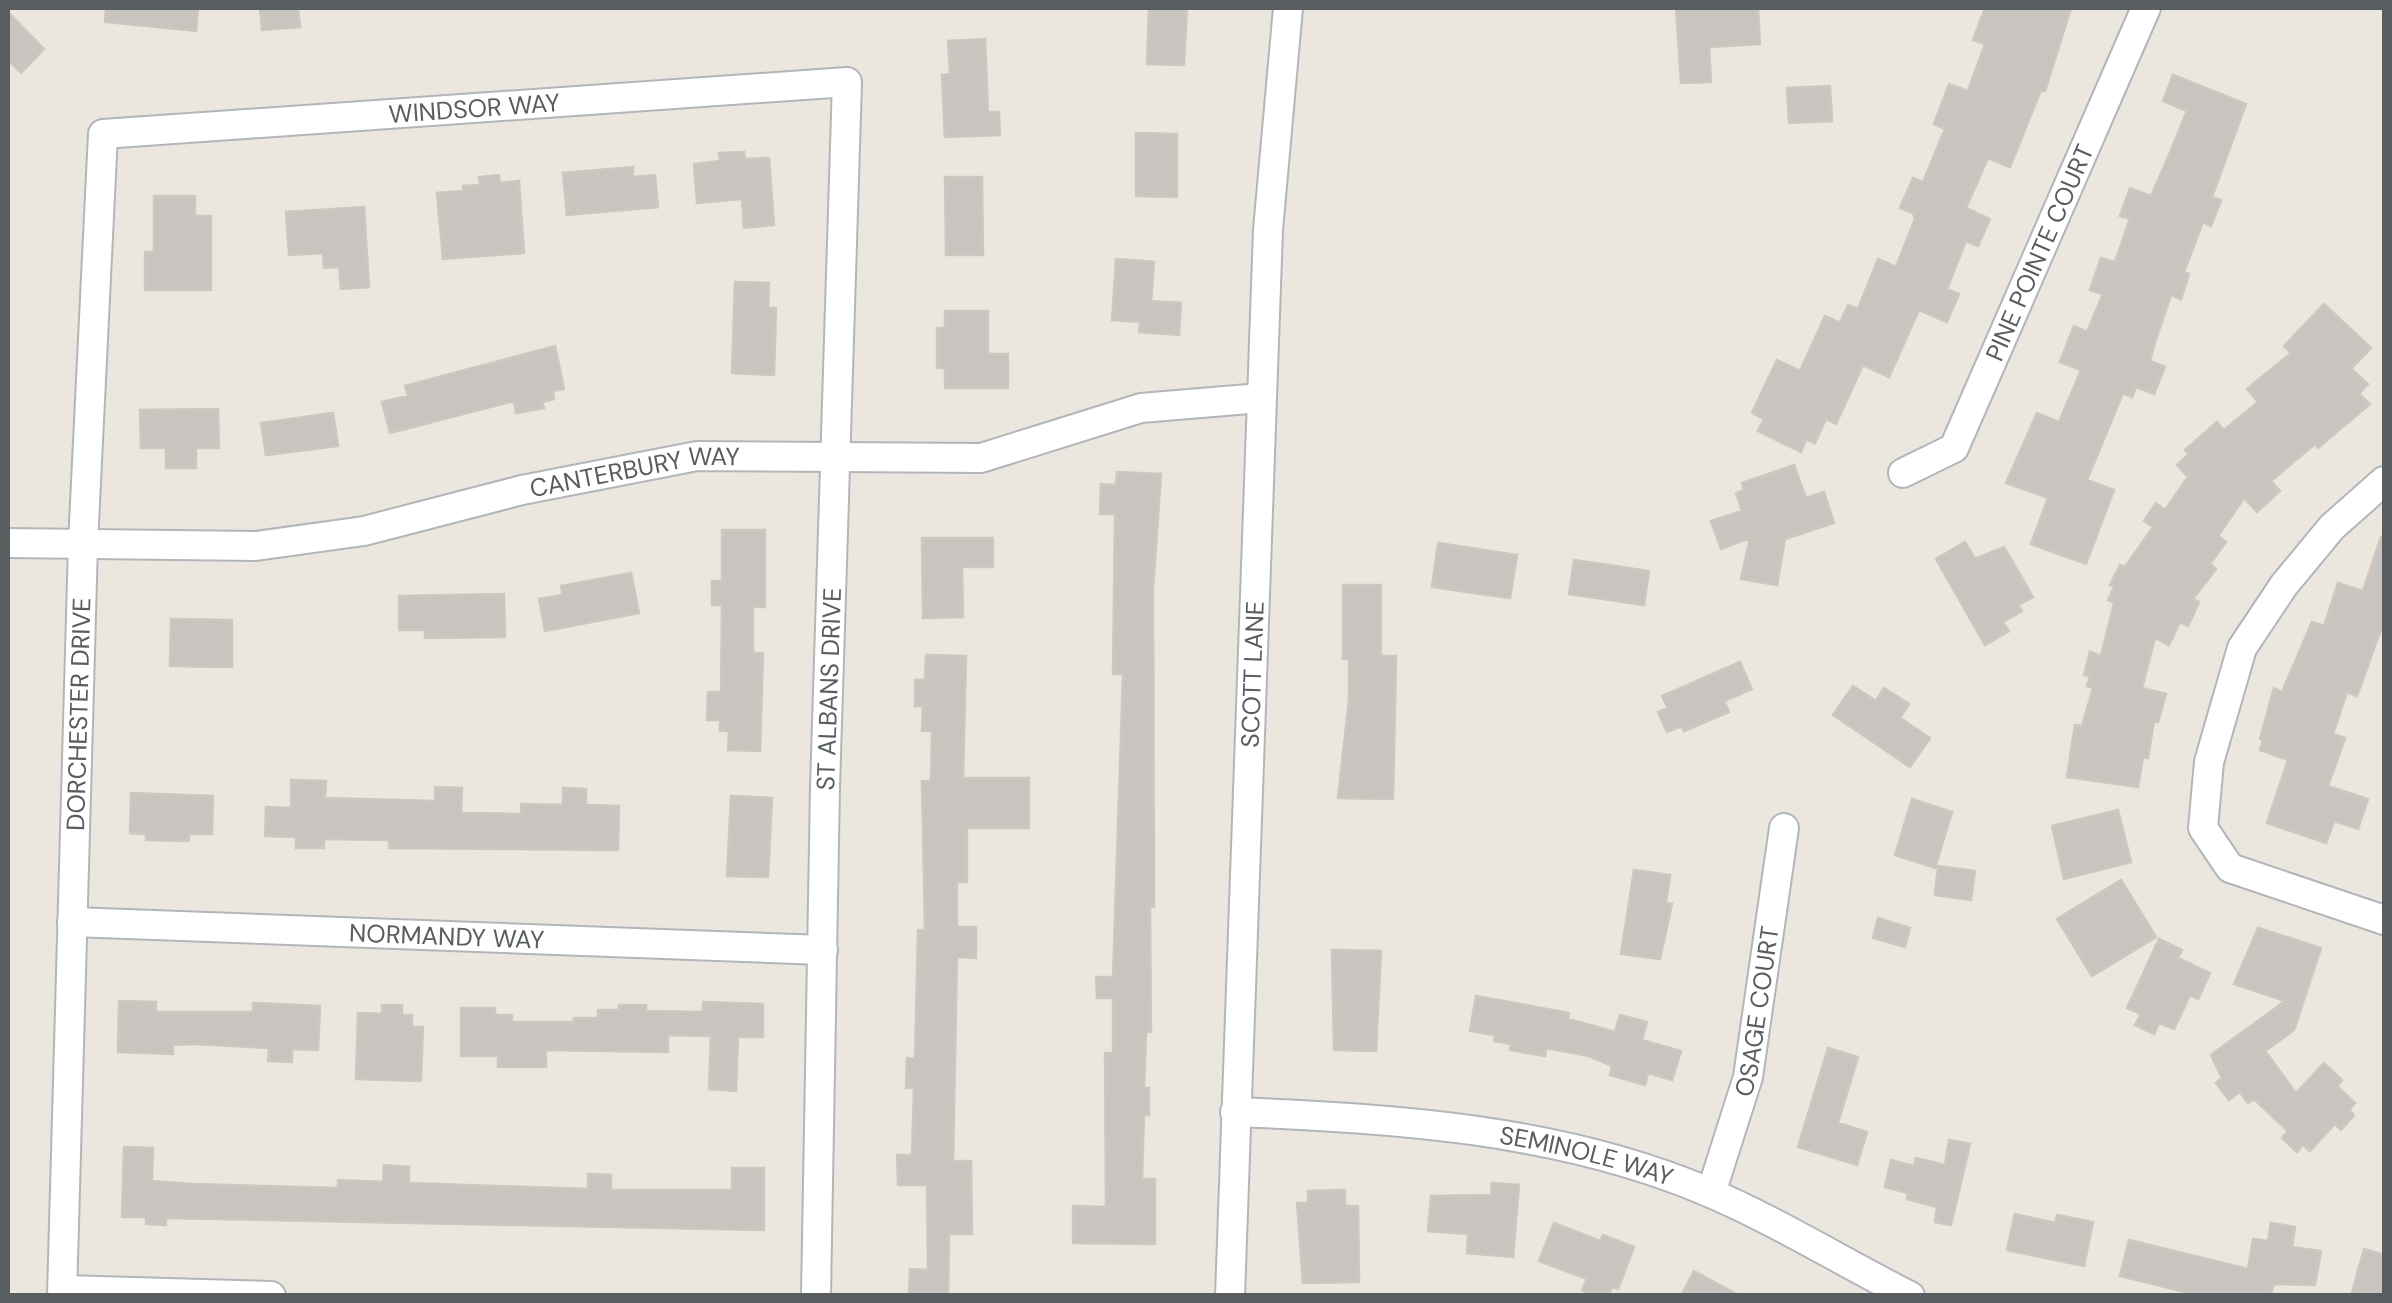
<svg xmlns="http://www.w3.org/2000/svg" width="2392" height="1303" viewBox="0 0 2392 1303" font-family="'DM Sans',sans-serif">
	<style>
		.building { fill: #c8c4bf; stroke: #cfc7be; stroke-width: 2.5 }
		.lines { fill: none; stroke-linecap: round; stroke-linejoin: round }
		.minor-casing { stroke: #b2b6ba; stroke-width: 32 }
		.minor { stroke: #fff; stroke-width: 28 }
		.labels { text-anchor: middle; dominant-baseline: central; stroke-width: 8; stroke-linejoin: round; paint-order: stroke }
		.street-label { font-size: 25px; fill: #585d60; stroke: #fff }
	</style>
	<rect width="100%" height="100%" fill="#ebe7df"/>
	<path class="building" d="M106 8H198L196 31 105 22Z
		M260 8H298L300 27 262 30Z
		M1149 8H1187L1184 65 1147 64Z
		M1676 8H1758L1760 44 1709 47 1711 82 1681 83Z
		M1985 8H2071L2045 91 2041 90 2010 167 1988 158 1966 208 1990 219 1978 246 1966 241 1947 289 1959 294 1947 322 1919 310 1889 377 1863 365 1836 424 1826 419 1815 443 1806 439 1801 452 1758 431 1764 419 1752 413 1777 360 1800 371 1825 316 1840 323 1848 305 1858 309 1878 259 1896 267 1915 219 1913 213 1900 208 1913 178 1923 182 1945 129 1934 124 1949 84 1968 91 1985 44 1973 40Z
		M8 12 44 49 21 73 8 60Z
		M985 39 988 112H999L1000 135 945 137 942 75 950 74 948 41Z
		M2173 75 2246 104 2212 197 2221 200 2211 226 2203 222 2184 272 2189 274 2181 299 2171 295 2155 342 2150 361 2165 367 2154 394 2136 387 2132 397 2123 393 2087 480 2114 490 2086 564 2031 544 2048 498 2006 483 2037 413 2059 422 2081 370 2060 362 2074 326 2087 332 2103 294 2090 290 2101 258 2115 262 2130 219 2120 216 2130 188 2151 196 2166 162 2187 111 2163 101Z
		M1830 86 1832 121 1789 123 1787 88Z
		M1136 133 1177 134V197L1136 196Z
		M744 152 745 159 769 158 774 225 744 228 742 199 697 203 694 164 720 161 719 153Z
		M633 167V177L655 175 658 207 567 215 563 173Z
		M499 175 500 183 519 181 524 253 443 259 437 193 463 191V186L480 185 479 177Z
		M945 177H982L983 255H946Z
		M154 196H195V216H211V290H145V252H154Z
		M364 207 369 287 341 289 339 267 324 268 323 253 289 255 286 212Z
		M1116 259 1154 262 1151 301 1181 303 1179 335 1139 332 1140 322 1112 320Z
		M735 282 769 283 768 308H776L774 375 732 373Z
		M2324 304 2371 348 2351 369 2368 384 2359 394 2370 404 2318 448 2315 444 2271 481 2280 491 2257 512 2244 498 2218 536 2226 542 2210 564 2216 569 2193 599 2199 602 2188 626 2180 622 2169 645 2155 638 2142 688 2166 694 2158 722 2154 721 2148 758 2143 757 2138 787 2067 777 2075 725 2082 726 2093 688 2087 686 2090 676 2084 675 2090 652 2101 656 2114 603 2108 600 2114 587 2110 585 2120 565 2125 567 2153 527 2144 521 2156 503 2165 510 2188 477 2177 465 2189 454 2185 450 2217 422 2224 430 2258 402 2247 389 2291 353 2284 346Z
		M945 311H988V354H1008V388H945V368H937V328H945Z
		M555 346 564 389 553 391 554 399 542 402 544 408 516 413 514 401 390 433 382 402 408 396 405 386Z
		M218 409 219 448H196V468H166V448H141L140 410Z
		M333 413 338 446 266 455 261 423Z
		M1794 465 1806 498 1824 492 1834 523 1785 539 1777 585 1741 579 1750 538 1721 549 1711 521 1742 511 1736 493 1744 490 1742 483Z
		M1117 472 1161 474 1153 590 1154 907H1150L1151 1032H1146L1144 1088H1149V1115H1144L1142 1179H1155V1244L1073 1243V1206L1106 1207 1105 1053H1113V998H1097L1096 977H1113L1123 674H1113L1115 514H1100L1101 484 1116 485Z
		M722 530H765V607H753V653H763L760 751 728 750 729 731H720V720H707L708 692H721L722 605H712V581H722Z
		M2381 537 2384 538V631L2381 629 2357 696 2347 692 2333 734 2345 738 2328 786 2368 799 2358 829 2334 821 2326 843 2267 823 2288 760 2260 750 2263 741 2260 739 2274 688 2282 692 2312 622 2324 626 2338 583 2363 591Z
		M922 538H993V567H962L963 617 923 618Z
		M1965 542 1975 559 2004 547 2033 597 2018 605 2022 611 2003 622 2009 631 1985 645 1936 559Z
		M1438 543 1517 555 1510 598 1432 587Z
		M1574 560 1649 571 1644 605 1569 594Z
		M631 573 639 613 545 631 539 599 563 595 561 586Z
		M1343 585H1381V656H1396L1393 799 1338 798 1349 700V659H1343Z
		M504 594 505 637 425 638V630H399V596Z
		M171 619 232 620V667L170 666Z
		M926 655 966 656 963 778H1029V828H967V882H957V927H976V958L957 957 953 1161H971L972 1234H949L948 1296H909L910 1269 928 1270 927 1185H898L897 1155H912L914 1088H906L907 1058 915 1059 918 930H925L922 781H931L932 731H922L923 706H915V680H925Z
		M1740 662 1752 689 1724 701 1729 712 1684 731 1682 726 1667 732 1658 712 1668 708 1662 696Z
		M1853 686 1876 701 1884 688 1909 704 1900 718 1930 738 1910 767 1833 715Z
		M291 780 326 781 325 798 435 801V787L462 788 461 813 521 814V804L563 805V788L586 789V805L619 806 618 850 389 848V840L324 839V848H296V837L265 836 266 807 291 808Z
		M131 793 213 796 212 834H189V841L146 840V834L130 833Z
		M731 796 772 798 768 877 727 876Z
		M1912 799 1952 812 1935 868 1895 855Z
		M2118 810 2131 862 2064 879 2052 826Z
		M1938 866 1975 871 1971 900 1935 895Z
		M1634 870 1670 875 1666 903 1672 904 1660 959 1621 954Z
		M2121 880 2156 937 2092 976 2057 919Z
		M1878 918 1910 928 1905 947 1873 938Z
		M2258 928 2321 948 2294 1030 2265 1051 2296 1093 2324 1063 2342 1080 2337 1086 2355 1103 2349 1110 2354 1115 2341 1130 2335 1124 2310 1151 2303 1145 2297 1152 2282 1138 2288 1131 2254 1099 2248 1103 2240 1092 2229 1100 2216 1083 2222 1078 2211 1055 2285 1001 2234 984Z
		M2159 939 2182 950 2178 958 2210 973 2198 999 2190 995 2174 1029 2159 1023 2154 1034 2135 1025 2141 1014 2127 1008Z
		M1332 950 1381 951 1376 1051 1334 1050Z
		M1476 996 1569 1013 1568 1019 1615 1032 1620 1015 1647 1022 1642 1040 1681 1051 1672 1080 1648 1073 1645 1085 1610 1075 1612 1066 1589 1056 1546 1048 1545 1056 1510 1050 1511 1044 1494 1041 1495 1035 1470 1031Z
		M119 1001 156 1002V1012H253V1003L320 1006 318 1050 292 1049V1062L268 1061 269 1048 195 1044 173 1045V1054L118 1052Z
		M703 1002 763 1004V1037H738L736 1091 709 1089 711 1036 668 1035V1052L546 1050V1067H498V1056H461V1008H495V1015H512V1022H574V1018H598V1010H619V1005H646V1011L703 1012Z
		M382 1005H402V1015H412V1027H423L421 1081 356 1079 358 1013 382 1014Z
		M1828 1048 1858 1057 1838 1123 1867 1132 1857 1165 1798 1147Z
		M1949 1140 1970 1144 1951 1225 1935 1222 1937 1207 1907 1199 1908 1193 1885 1187 1891 1160 1914 1166 1916 1158 1945 1165Z
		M124 1147 153 1148 152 1181 192 1184 338 1188V1180L383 1182 384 1165 409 1167V1183L588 1189V1174L611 1175V1190H732V1168H764V1230L166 1218V1225L146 1224V1217H122Z
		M1492 1183 1519 1185 1513 1257 1467 1253 1468 1234 1428 1231 1431 1196 1491 1195Z
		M1345 1190V1206H1358L1359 1282 1303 1283 1297 1203H1308V1191Z
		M2015 1214 2055 1223 2057 1215 2093 1222 2084 1266 2007 1250Z
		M1554 1223 1600 1241 1603 1235 1634 1247 1618 1289 1612 1287 1608 1296H1596L1582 1290 1587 1279 1539 1261Z
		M2271 1223 2295 1227 2292 1247 2321 1251 2315 1285 2273 1284 2271 1296H2202L2120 1276 2129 1240 2248 1269 2253 1239 2268 1241Z
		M2364 1249 2384 1255V1296H2351Z
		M1694 1271 1740 1296H1681Z"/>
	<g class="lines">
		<g class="minor-casing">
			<g id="minor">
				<path id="s1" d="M1903 473 1954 448 2146 8"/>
				<path d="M2384 481 2332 527 2284 585 2242 648 2209 762 2203 828 2230 868 2384 920"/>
				<path id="s2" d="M8 543 256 546 364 531 522 490 697 456 981 458 1141 408 1261 398"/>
				<path id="s3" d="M72 922 823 950"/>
				<path id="s4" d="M1235 1112C1393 1118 1559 1129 1706 1191 1777 1221 1842 1262 1910 1296"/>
				<path id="s5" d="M1711 1193 1748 1077 1784 828"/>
				<path d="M63 1290 271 1296"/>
				<path id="s6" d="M62 1296 83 544 103 134 847 82 825 787 816 1296"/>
				<path id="s7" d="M1230 1296 1268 230 1288 8"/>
			</g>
		</g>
		<use href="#minor" class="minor"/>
	</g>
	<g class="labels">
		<g class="street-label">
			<text stroke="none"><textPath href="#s6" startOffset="1535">WINDSOR WAY</textPath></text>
			<text stroke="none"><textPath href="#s1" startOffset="270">PINE POINTE COURT</textPath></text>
			<text stroke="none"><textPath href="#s2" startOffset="635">CANTERBURY WAY</textPath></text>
			<text stroke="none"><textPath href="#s7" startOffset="622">SCOTT LANE</textPath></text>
			<text transform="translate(829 689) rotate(-88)">ST ALBANS DRIVE</text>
			<text stroke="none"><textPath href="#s6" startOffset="582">DORCHESTER DRIVE</textPath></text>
			<text stroke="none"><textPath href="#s3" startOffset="375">NORMANDY WAY</textPath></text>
			<text stroke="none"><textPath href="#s5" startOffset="188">OSAGE COURT</textPath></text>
			<text stroke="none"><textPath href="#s4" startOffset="355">SEMINOLE WAY</textPath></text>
		</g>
	</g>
	<rect width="2392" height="1303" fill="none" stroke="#585d60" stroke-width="20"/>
</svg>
